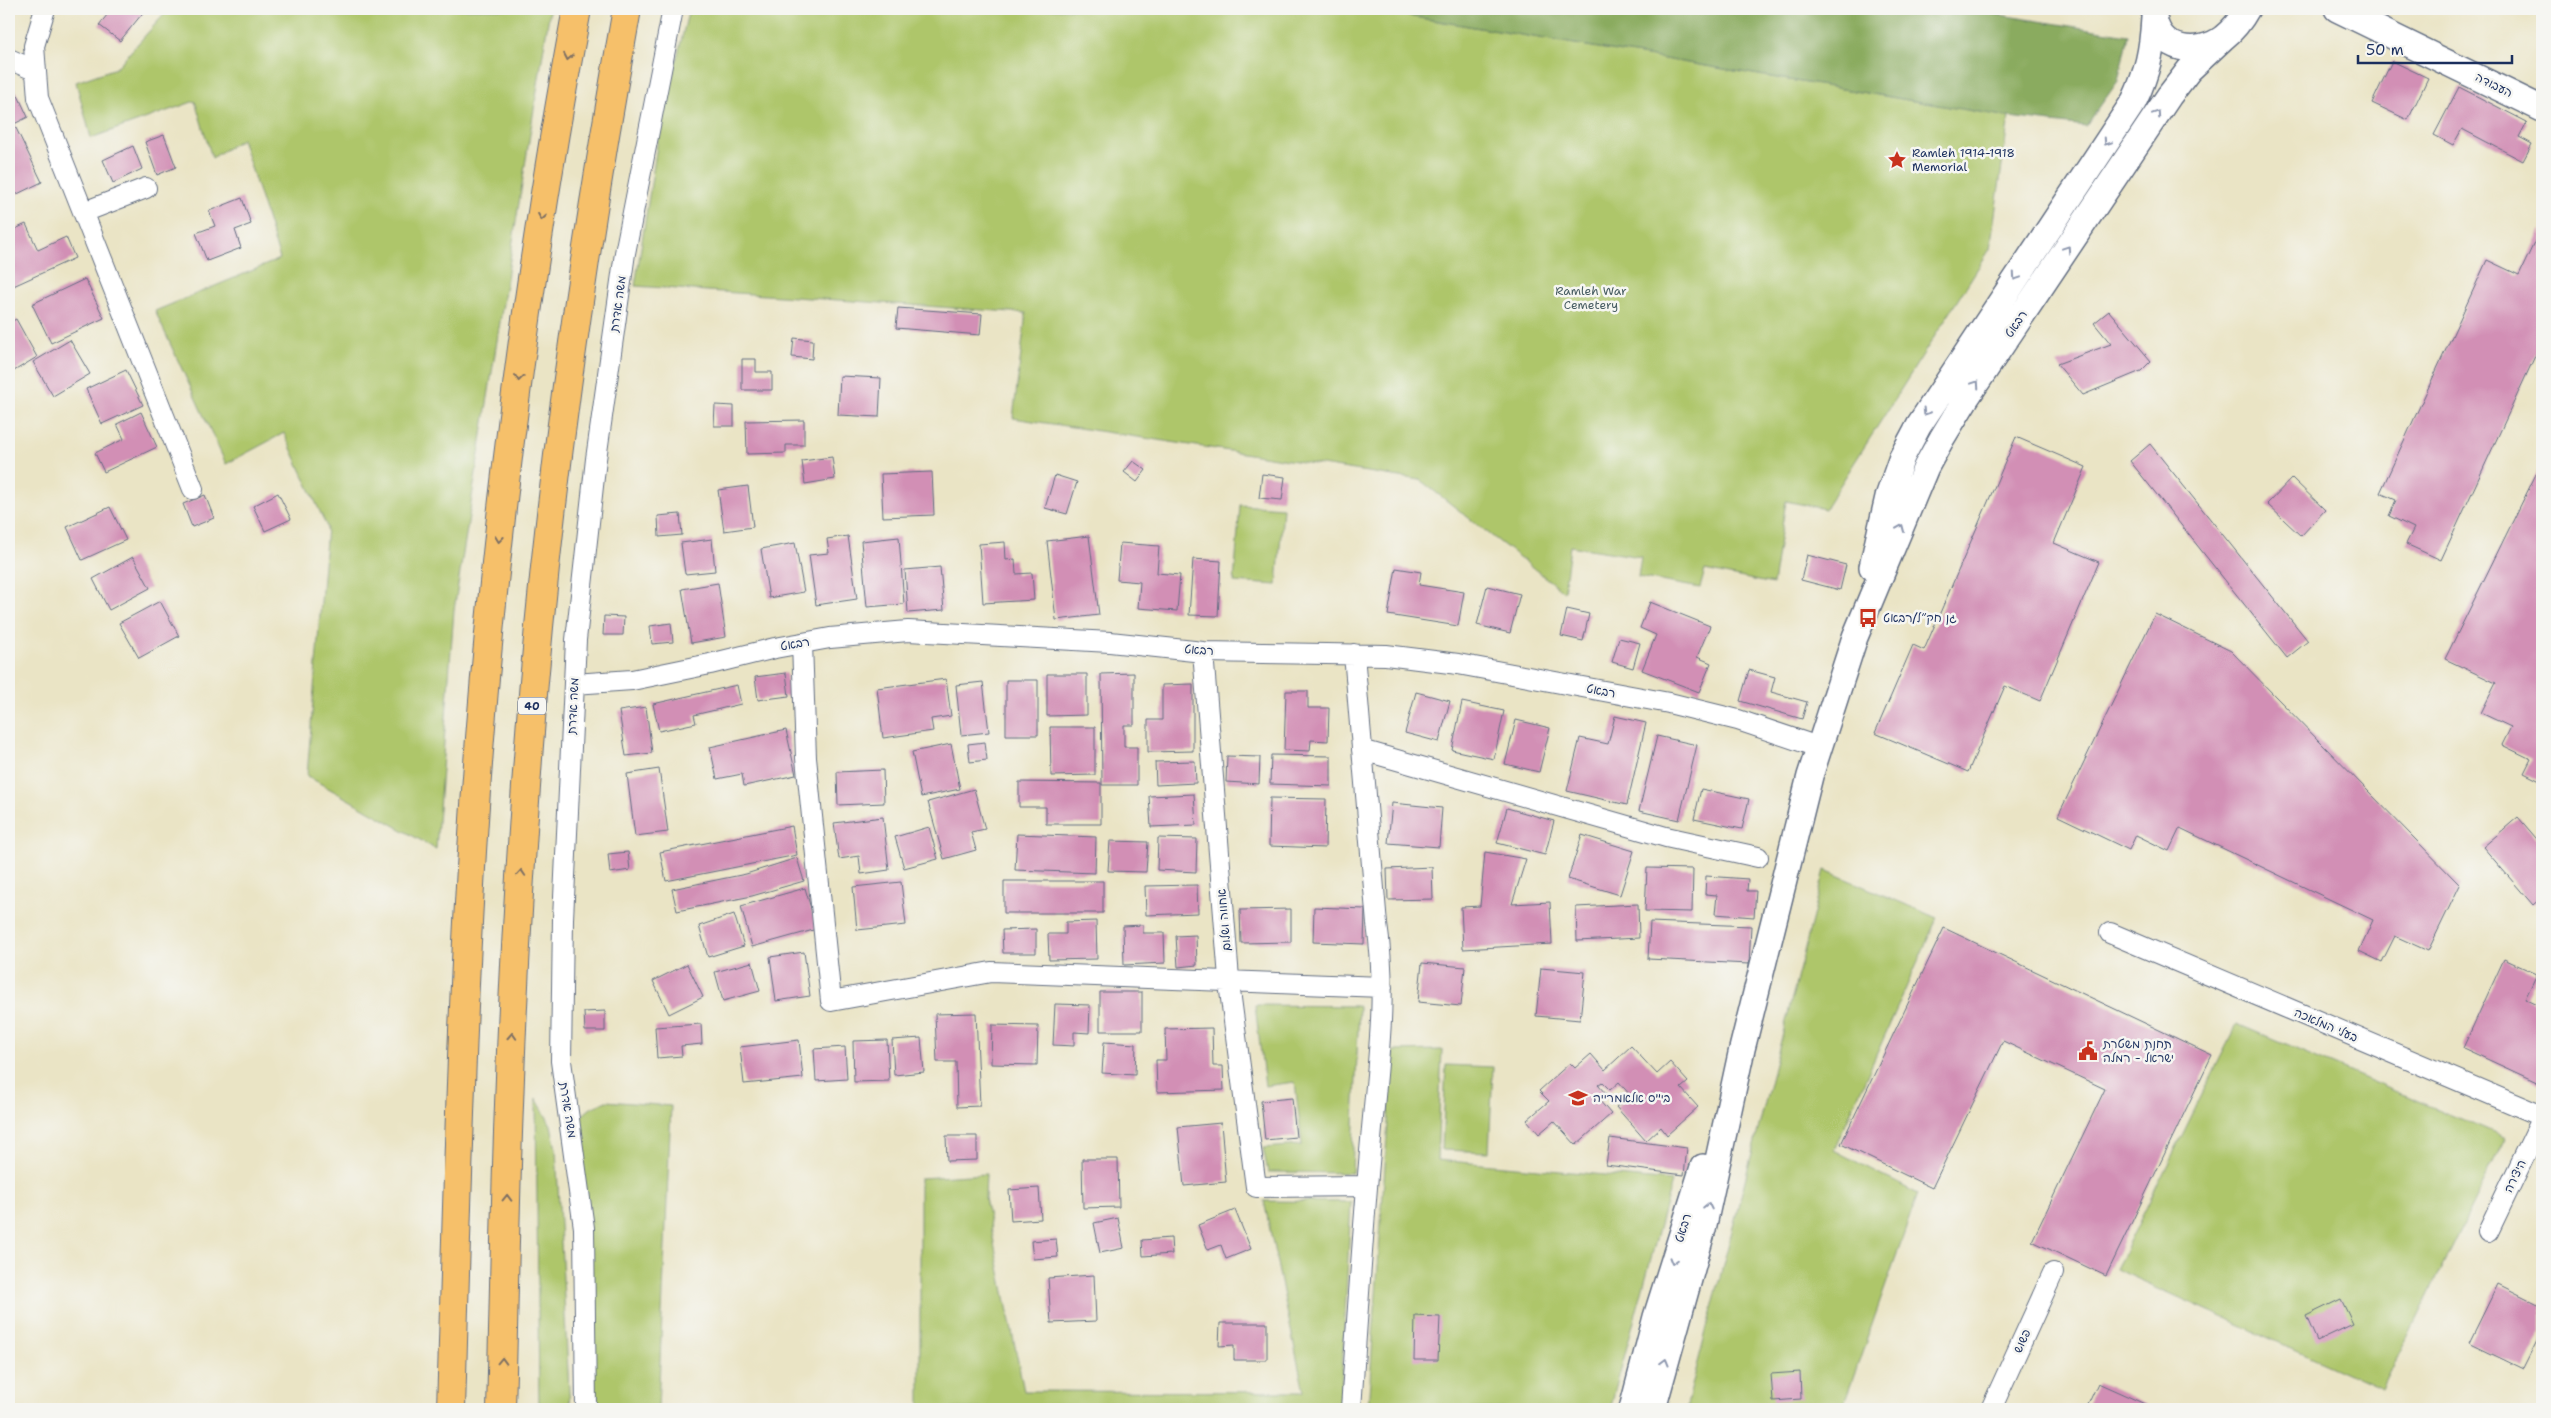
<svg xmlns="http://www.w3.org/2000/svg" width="2551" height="1418" viewBox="0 0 2551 1418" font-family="'Shantell Sans','Playpen Sans Hebrew',sans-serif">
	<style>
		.green { fill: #aec66b; stroke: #647a64 }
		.forest { fill: #8aab5f; stroke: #526d5e }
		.building { fill: #d28fb5 }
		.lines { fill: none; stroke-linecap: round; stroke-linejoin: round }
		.minor-casing { stroke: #636e82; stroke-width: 22 }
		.tertiary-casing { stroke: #636e82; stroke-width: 28 }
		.trunk-casing { stroke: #636e82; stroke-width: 30 }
		.minor { stroke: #fff; stroke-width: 20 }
		.tertiary { stroke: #fff; stroke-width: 25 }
		.trunk { stroke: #f6c06b; stroke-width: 28 }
		.oneway { stroke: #7e7064 }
		.oneway2 { stroke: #8d97ae }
		.labels { text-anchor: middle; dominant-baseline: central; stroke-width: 5; stroke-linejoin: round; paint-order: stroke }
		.shield { fill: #f6f6f2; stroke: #5d6b8a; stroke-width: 1 }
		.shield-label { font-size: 11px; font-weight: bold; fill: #1b2f5e }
		.street-label { font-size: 12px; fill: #1b2f5e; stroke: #f6f6f2 }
		.poi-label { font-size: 12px; fill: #1b2f5e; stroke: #f6f6f2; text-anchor: start }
		.park-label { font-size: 12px; fill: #475c62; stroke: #f6f6f2 }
	</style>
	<rect width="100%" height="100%" fill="#f6f6f2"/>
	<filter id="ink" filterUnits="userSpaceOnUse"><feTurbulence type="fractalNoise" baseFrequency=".02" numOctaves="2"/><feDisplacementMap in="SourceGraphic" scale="10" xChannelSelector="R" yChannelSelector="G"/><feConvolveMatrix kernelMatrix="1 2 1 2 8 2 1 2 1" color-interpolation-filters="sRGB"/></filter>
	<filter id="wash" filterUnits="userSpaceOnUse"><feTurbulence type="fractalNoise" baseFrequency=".0096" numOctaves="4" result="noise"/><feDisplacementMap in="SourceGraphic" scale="20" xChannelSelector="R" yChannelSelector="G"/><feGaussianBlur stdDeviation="1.12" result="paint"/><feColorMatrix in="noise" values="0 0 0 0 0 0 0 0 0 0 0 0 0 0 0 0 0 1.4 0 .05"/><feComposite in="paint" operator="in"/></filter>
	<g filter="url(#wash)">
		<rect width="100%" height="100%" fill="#eae4c5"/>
		<path class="green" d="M169 9H550L454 610 436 849 307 776 327 527 284 433 226 464 155 311 280 259 242 139 212 158 195 101 91 138 76 82 116 68Z
			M689 9H1367L2009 117 1990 249 1825 509 1786 501 1773 584 1705 570 1700 588 1638 577 1641 557 1570 546 1564 592 1420 480 1013 418 1026 313 635 286 660 126Z
			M1240 505 1283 508 1277 585 1234 582Z
			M1825 870 1937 918 1834 1150 1918 1194 1844 1404 1859 1409H1686Z
			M1255 1005 1359 1006 1352 1173 1268 1172 1263 1148 1302 1145 1295 1082 1265 1086Z
			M2237 1024 2505 1138 2382 1389 2116 1269Z
			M1442 1050 1437 1160 1672 1181 1610 1409H1368L1393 1051Z
			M1446 1065 1493 1067 1489 1152 1442 1150Z
			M536 1098 551 1125 556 1149 570 1409H539Z
			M606 1101 671 1106 658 1409H593L573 1123 591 1108Z
			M986 1174 985 1198 1024 1391 1304 1392 1264 1201 1351 1202 1340 1409H920V1178Z"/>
		<path class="forest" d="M1367 9H1962L2128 35 2118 81 2086 126 2009 117Z"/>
		<g id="blocks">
			<path class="building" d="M112 9H146L120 41 99 25Z
				M2392 61 2428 78 2408 120 2372 103Z
				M9 76 28 117 14 124 42 182 9 198Z
				M2459 87 2527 122 2519 137 2532 144 2523 161 2462 129 2453 145 2434 135Z
				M164 135 176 167 157 175 145 142Z
				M133 146 142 169 113 183 103 160Z
				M242 198 251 224 235 230 241 248 207 261 196 233 215 226 209 211Z
				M26 224 38 250 66 237 75 258 9 288V232Z
				M2542 226V341L2441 560 2406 544 2414 528 2389 516 2396 500 2380 493 2487 260 2519 275Z
				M85 279 104 318 51 343 32 304Z
				M898 308 982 314 980 335 896 328Z
				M2109 311 2151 361 2141 371 2083 395 2057 364 2111 344 2094 323Z
				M16 319 37 357 9 374V323Z
				M794 338 813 340 812 359 792 357Z
				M70 340 90 374 53 396 33 362Z
				M742 359H756V372H772V390H742Z
				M126 370 143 405 102 424 86 389Z
				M840 376 881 378 879 417 838 415Z
				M715 405 734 406V426H714Z
				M141 412 157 447 104 472 95 453 124 439 117 424Z
				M804 420V445H786V453L747 454 746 421Z
				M2016 437 2086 467 2054 543 2099 562 2040 701 2005 686 1968 772 1875 733 1913 645 1924 650Z
				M2150 444 2308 641 2287 658 2130 461Z
				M832 457 835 479 805 484 802 461Z
				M1133 461 1146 470 1137 482 1124 472Z
				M2542 462V782L2524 773 2531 759 2502 745 2511 727 2481 713 2496 683 2445 659Z
				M932 472 934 515 883 517 881 474Z
				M1262 474 1285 477 1282 500 1259 498Z
				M1055 475 1077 482 1067 514 1045 508Z
				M2292 478 2325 510 2301 536 2267 504Z
				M748 486 753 527 724 531 718 490Z
				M278 493 291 519 265 531 253 506Z
				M205 495 214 518 192 527 183 504Z
				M110 507 126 540 82 560 67 527Z
				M680 514 682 535 659 537 658 516Z
				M848 536 857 599 816 605 809 555 829 553 827 539Z
				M1089 536 1099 615 1056 620 1047 541Z
				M899 537 904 604 867 607 861 541Z
				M712 539 715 571 685 574 681 543Z
				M1005 542 1006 560 1015 559 1016 574 1032 573 1034 600 983 603 979 544Z
				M795 543 804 592 769 598 761 549Z
				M1120 543 1159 546 1157 573 1180 575 1177 611 1138 608 1140 582 1117 580Z
				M1807 555 1846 565 1840 590 1801 580Z
				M133 557 150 588 109 610 93 579Z
				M1193 559 1221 561 1218 616 1189 615Z
				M940 567 944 610 908 613 905 570Z
				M1396 568 1421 572 1419 585 1464 592 1458 626 1388 615Z
				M718 583 726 637 691 643 682 589Z
				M1487 586 1520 594 1510 633 1477 625Z
				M160 601 179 636 139 658 119 623Z
				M1650 602 1710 626 1697 657 1711 663 1699 692 1642 670 1656 635 1640 628Z
				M1567 609 1589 614 1583 641 1561 636Z
				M2155 614 2231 651 2460 885 2428 951 2395 936 2382 962 2359 951 2373 920 2180 828 2169 851 2136 835 2129 850 2058 816Z
				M604 616 624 617 623 635H603Z
				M671 623 673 642 652 644 650 626Z
				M1619 638 1640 643 1633 668 1612 662Z
				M1749 670 1775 677 1771 692 1807 702 1802 719 1740 701Z
				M786 673 789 696 758 700 755 677Z
				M1134 673V725H1124V747H1137V785H1102L1101 674Z
				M1047 674H1087V715L1047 716Z
				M946 679 951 716 931 719 933 731 883 738 877 688Z
				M1006 680H1038V735H1006Z
				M983 682 989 732 961 735 956 685Z
				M1193 684V751L1148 752V720H1162V685Z
				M737 685 741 704 694 715 696 723 659 731 653 704Z
				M1286 691H1308V708H1329L1328 741 1311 740 1310 751 1284 750Z
				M1416 692 1450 701 1439 742 1405 733Z
				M1462 702 1504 711 1494 759 1452 750Z
				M646 707 652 753 626 756 619 711Z
				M1615 716 1646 723 1627 805 1567 791 1580 738 1608 744Z
				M1516 720 1550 728 1539 772 1505 764Z
				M1050 727H1095V775L1051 776Z
				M786 730 796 775 744 786 742 774 717 779 710 747Z
				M1657 736 1697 745 1679 820 1639 811Z
				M985 742 987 760 970 762 968 744Z
				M951 744 960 789 921 797 912 752Z
				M1271 755 1331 756V786L1270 784Z
				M1227 756 1260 757 1259 784 1226 782Z
				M1195 761 1196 783 1156 785 1155 762Z
				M659 769 668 832 635 836 627 774Z
				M883 770 884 803 838 805 837 772Z
				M1019 782 1101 783V824H1046V807H1019Z
				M974 789 985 829 971 832 976 850 944 859 928 802Z
				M1701 789 1749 799 1742 829 1694 819Z
				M1194 794 1196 825 1151 827 1149 796Z
				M1270 798 1326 799 1325 848 1269 846Z
				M1392 803 1442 808 1439 847 1388 843Z
				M1507 808 1554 821 1545 855 1497 843Z
				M883 817 889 870 861 874 859 856 839 859 834 823Z
				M2518 817 2542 845V897L2533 905 2483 847Z
				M792 826 797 855 666 881 660 852Z
				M929 827 938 859 904 868 895 837Z
				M1017 834 1096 837 1095 873 1015 870Z
				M1582 835 1634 851 1620 895 1568 879Z
				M1158 838 1197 839 1196 872 1157 870Z
				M1110 841 1148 842 1146 872 1108 871Z
				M628 852 630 870 610 873 608 854Z
				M1485 852 1526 859 1512 904 1550 902 1552 944 1463 949 1461 907 1480 906Z
				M797 858 804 881 752 896 677 911 672 889 746 874Z
				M1432 867 1433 899 1388 900 1387 869Z
				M1647 868 1693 869 1692 912 1645 911Z
				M1706 876 1748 879 1747 891H1756L1754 917 1715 914 1717 895 1705 894Z
				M1004 881H1103V913H1004Z
				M901 882 906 925 857 930 853 887Z
				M1197 885 1198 913 1146 915 1145 886Z
				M805 888 817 929 752 947 741 906Z
				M1638 904 1639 938 1577 941 1576 907Z
				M1314 907 1365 909 1364 944 1313 942Z
				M1291 909V942L1241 943 1240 910Z
				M734 914 744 946 708 957 699 926Z
				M1096 921 1097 959 1049 960 1048 934H1066V922Z
				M1650 922 1751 926 1749 964 1648 959Z
				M1143 925V933H1164L1165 963 1124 965 1123 926Z
				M1944 928 2212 1055 2106 1276 2032 1241 2105 1089 2003 1041 1932 1188 1841 1144Z
				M1036 929V953H1003L1002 930Z
				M1196 935 1197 965 1178 967 1176 936Z
				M804 952 810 996 776 1001 770 957Z
				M2504 959 2537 974 2525 999 2542 1007 2541 1084 2463 1048Z
				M752 962 760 991 723 1001 715 972Z
				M1422 963 1465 967 1461 1006 1418 1002Z
				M687 964 703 997 669 1014 653 981Z
				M1541 968 1585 972 1580 1020 1536 1016Z
				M1100 992H1142V1031H1100Z
				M1055 1004 1090 1005 1089 1033 1074 1032V1046L1053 1045Z
				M605 1011V1031H585L584 1012Z
				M976 1013 980 1106 957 1107 956 1062H937L935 1014Z
				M701 1024 702 1044 681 1046 682 1056 657 1058 655 1027Z
				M992 1025 1038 1026 1037 1065 991 1064Z
				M1212 1028 1213 1066H1223L1224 1090 1157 1092 1156 1060H1166L1165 1029Z
				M921 1038 924 1072 894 1075 892 1040Z
				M799 1040 803 1078 744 1084 740 1047Z
				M887 1040 889 1081 854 1082 853 1041Z
				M1104 1042 1136 1044 1135 1075 1102 1073Z
				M1631 1046 1657 1074 1670 1062 1688 1082 1681 1088 1698 1107 1667 1135 1661 1127 1646 1141 1616 1107 1630 1095 1619 1082 1610 1090 1602 1082 1598 1085 1606 1094 1599 1100 1611 1114 1576 1145 1554 1121 1539 1134 1527 1120 1549 1101 1539 1091 1570 1063 1575 1068 1591 1054 1605 1070Z
				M845 1047 847 1079 816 1081 814 1049Z
				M1292 1098 1296 1137 1265 1140 1261 1101Z
				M1221 1123 1226 1182 1184 1186 1178 1127Z
				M946 1136H977V1160L947 1161Z
				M1610 1138 1687 1148 1684 1175 1606 1165Z
				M1082 1159H1118L1119 1207 1083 1208Z
				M1039 1188 1041 1219 1011 1221 1009 1190Z
				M1235 1210 1251 1249 1226 1259 1221 1245 1208 1250 1198 1225Z
				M1118 1218 1124 1248 1100 1253 1094 1223Z
				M1171 1238 1172 1254 1143 1256 1142 1240Z
				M1056 1239 1058 1257 1033 1259 1031 1241Z
				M1094 1275 1096 1321 1051 1323 1048 1278Z
				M2498 1284 2542 1306V1331L2523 1369 2469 1343Z
				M2341 1299 2353 1324 2317 1341 2306 1316Z
				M1415 1316 1440 1317 1438 1360H1414Z
				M1220 1323H1267V1360H1234V1345L1219 1346Z
				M1800 1372 1801 1399 1773 1401 1771 1374Z
				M2098 1383 2156 1409H2086Z"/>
		</g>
	</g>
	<g filter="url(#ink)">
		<use href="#blocks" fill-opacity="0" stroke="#636e82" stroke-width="1"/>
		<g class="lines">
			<g class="minor-casing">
				<path id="minor" d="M45 9 34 46 38 98 193 489
					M9 59 34 70
					M84 212 146 188
					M802 643 806 758 831 1001 991 972 1382 987
					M1203 652 1230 991 1256 1187 1367 1186
					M574 684 632 680 710 664 775 648 830 638 908 631 1110 642 1203 652 1386 655 1458 664 1669 703 1738 720 1818 747
					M1362 750 1666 837 1758 857
					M2110 933 2542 1116
					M2488 1232 2542 1119
					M586 1409 584 1228 561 1061 563 919 576 640 596 459 625 253 673 9
					M1351 1409C1357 1319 1363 1230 1371 1140 1377 1067 1388 998 1377 924L1354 654
					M1991 1409 2053 1273"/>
			</g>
			<g class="tertiary-casing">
				<path id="tertiary" d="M2337 9 2542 109
					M2154 16C2158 52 2198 56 2223 38 2233 30 2241 20 2247 9
					M1872 567 1888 497 1902 457 1919 425 2134 101C2148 71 2152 51 2154 18
					M1632 1409 1656 1317 1703 1167
					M1653 1409 1703 1229 1742 1049 1810 776 1855 637 1926 467 1942 438 1967 397 2169 96 2189 70 2222 39"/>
			</g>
			<g class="trunk-casing">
				<path id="trunk" d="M451 1409C458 1185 462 961 480 738 499 494 532 250 577 9
					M501 1409C504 1308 505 1206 509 1105 513 985 520 865 529 745 547 498 583 252 627 9"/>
			</g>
			<use href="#minor" class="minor"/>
			<use href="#tertiary" class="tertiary"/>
			<use href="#trunk" class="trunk"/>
		</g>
		<defs><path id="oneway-chevron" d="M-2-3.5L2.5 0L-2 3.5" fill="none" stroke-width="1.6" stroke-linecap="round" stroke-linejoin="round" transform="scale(1.25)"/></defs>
		<g class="oneway">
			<use href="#oneway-chevron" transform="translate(568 57) rotate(101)"/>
			<use href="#oneway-chevron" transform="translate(542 217) rotate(99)"/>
			<use href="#oneway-chevron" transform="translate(519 378) rotate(97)"/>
			<use href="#oneway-chevron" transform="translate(499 539) rotate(97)"/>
			<use href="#oneway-chevron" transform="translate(521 873) rotate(-86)"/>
			<use href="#oneway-chevron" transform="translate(512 1036) rotate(-87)"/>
			<use href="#oneway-chevron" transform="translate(507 1198) rotate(-89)"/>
			<use href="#oneway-chevron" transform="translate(502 1361) rotate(-88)"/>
		</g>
		<g class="oneway2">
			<use href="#oneway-chevron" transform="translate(2157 114) rotate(-56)"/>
			<use href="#oneway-chevron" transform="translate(2107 142) rotate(124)"/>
			<use href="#oneway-chevron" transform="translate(2067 249) rotate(-56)"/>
			<use href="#oneway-chevron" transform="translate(2016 277) rotate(124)"/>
			<use href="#oneway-chevron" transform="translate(1976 384) rotate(-56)"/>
			<use href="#oneway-chevron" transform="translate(1926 412) rotate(122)"/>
			<use href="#oneway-chevron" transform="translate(1901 528) rotate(-67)"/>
			<use href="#oneway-chevron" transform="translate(1708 1206) rotate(-78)"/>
			<use href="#oneway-chevron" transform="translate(1673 1261) rotate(106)"/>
			<use href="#oneway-chevron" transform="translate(1665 1362) rotate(-75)"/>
		</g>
	</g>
	<defs>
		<g id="sight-bare" transform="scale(1.5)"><path d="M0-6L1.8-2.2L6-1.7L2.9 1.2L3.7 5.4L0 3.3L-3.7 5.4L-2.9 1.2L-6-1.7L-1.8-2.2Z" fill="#c8321e" stroke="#f6f6f2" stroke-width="2.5" paint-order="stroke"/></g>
		<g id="bus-bare" transform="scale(1.5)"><path d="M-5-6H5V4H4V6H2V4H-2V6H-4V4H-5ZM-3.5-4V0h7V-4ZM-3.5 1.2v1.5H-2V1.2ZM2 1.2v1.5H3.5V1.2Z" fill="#c8321e" stroke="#f6f6f2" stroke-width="2.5" paint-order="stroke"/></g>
		<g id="civic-bare" transform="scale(1.5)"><path d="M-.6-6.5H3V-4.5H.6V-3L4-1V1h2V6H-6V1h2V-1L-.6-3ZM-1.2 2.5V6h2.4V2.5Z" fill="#c8321e" stroke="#f6f6f2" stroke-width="2.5" paint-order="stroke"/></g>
		<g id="school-bare" transform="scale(1.5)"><path d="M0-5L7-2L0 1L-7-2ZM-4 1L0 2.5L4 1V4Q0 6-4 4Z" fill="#c8321e" stroke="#f6f6f2" stroke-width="2.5" paint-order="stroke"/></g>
	</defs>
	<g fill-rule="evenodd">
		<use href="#sight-bare" x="1897" y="160"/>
		<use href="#bus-bare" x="1868" y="618"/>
		<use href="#civic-bare" x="2088" y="1051"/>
		<use href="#school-bare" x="1578" y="1098"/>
	</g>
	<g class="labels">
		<rect class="shield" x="518" y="697.5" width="28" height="17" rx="4"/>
		<g class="shield-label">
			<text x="532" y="706">40</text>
		</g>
		<g class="street-label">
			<text transform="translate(2494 85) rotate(26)">העבודה</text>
			<text transform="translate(618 304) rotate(-82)">משה אדרת</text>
			<text transform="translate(2016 324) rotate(-56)">רבאט</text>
			<text transform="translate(795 644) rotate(-10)">רבאט</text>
			<text transform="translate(1199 650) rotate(4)">רבאט</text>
			<text transform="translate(1601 691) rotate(11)">רבאט</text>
			<text transform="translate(573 706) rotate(-87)">משה אדרת</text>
			<text transform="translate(1224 920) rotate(-95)">אחווה ושלום</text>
			<text transform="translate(2326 1025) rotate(23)">בעלי המלאכה</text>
			<text transform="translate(568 1110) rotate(81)">משה אדרת</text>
			<text transform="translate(2515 1176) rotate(-64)">היצירה</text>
			<text transform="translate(1683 1228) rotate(-73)">רבאט</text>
			<text transform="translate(2022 1341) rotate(-65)">פשוש</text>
		</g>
		<g class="poi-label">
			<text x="1912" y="153">Ramleh 1914-1918<tspan x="1912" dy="14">Memorial</tspan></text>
			<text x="1883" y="618">גן חק״ל/רבאט</text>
			<text x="2103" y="1044">תחנת משטרת<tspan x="2103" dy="14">ישראל - רמלה</tspan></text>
			<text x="1593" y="1098">בי"ס אלאמרייה</text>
		</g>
		<g class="park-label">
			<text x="1591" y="291">Ramleh War<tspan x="1591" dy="14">Cemetery</tspan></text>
		</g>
	</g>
	<rect width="2551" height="1418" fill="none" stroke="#f6f6f2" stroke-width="30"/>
	<path d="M2358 55v8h154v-8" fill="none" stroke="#1b2f5e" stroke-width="2.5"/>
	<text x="2366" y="55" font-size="15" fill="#1b2f5e" stroke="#f6f6f2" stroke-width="4" paint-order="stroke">50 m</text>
</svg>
